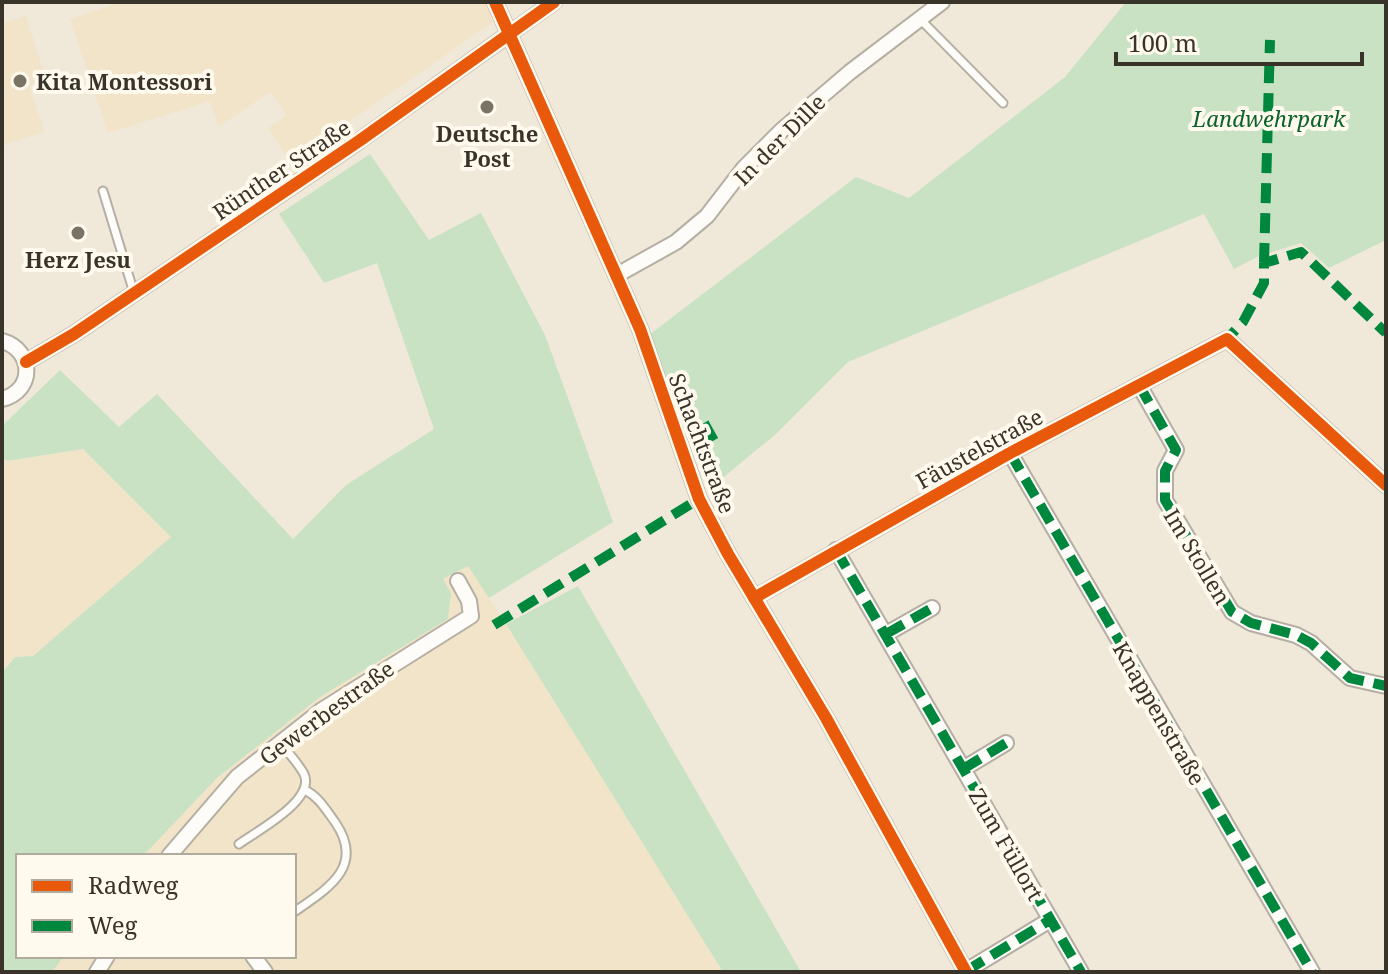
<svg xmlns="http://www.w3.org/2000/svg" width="1388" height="974" viewBox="0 0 1388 974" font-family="'Noto Serif',serif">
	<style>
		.built { fill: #f2e4c9 }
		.green { fill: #cae2c4 }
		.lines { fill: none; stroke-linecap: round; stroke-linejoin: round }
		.lane-casing { stroke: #b5afa3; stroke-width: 11 }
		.street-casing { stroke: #b5afa3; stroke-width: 18 }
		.lane { stroke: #fdfcf9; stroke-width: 7 }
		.street { stroke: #fdfcf9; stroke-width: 14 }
		.quiet { stroke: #00873e; stroke-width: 10; stroke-dasharray: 20 10; stroke-linecap: butt }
		.cycleway-casing { stroke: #fff9ee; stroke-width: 17 }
		.cycleway { stroke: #e8590c; stroke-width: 12 }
		.poi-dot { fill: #797366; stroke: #fff9ee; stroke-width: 3 }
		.labels { text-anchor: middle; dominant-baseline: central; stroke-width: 8; stroke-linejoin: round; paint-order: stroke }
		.poi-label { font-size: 22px; font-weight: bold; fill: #393429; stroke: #fff9ee }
		.park-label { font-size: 22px; font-style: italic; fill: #0a632a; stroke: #fff9ee }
		.street-label { font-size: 22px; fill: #393429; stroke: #fff9ee }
	</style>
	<rect width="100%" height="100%" fill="#f0e8d8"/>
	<path class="built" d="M121 2H485L493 22 291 162 268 128 287 115 270 92 218 127 210 101 108 133 70 19Z
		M26 16 46 79 29 85 44 132 2 145V23Z
		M83 449 171 537 33 656 15 657 2 673V456L8 461Z
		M468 566 541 677 723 972H52L64 956H294V856H143L217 778 320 697 448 619 442 580Z"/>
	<path class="green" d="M1126 2H1386V240L1329 268 1301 243 1257 257 1234 269 1204 214 848 362 777 433 708 490 649 335 856 177 909 198 1065 77Z
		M370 154 429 240 481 213 545 335 613 522 489 598 468 566 443 579 451 593 448 619 320 697 217 778 143 856H18V956H64L52 972H2V673L15 657 33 656 171 537 83 449 7 461 2 456V426L60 370 119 427 157 394 293 539 346 485 434 429 377 263 324 283 279 214Z
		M578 586 801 972H723L506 624Z"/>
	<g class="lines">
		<g class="lane-casing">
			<path id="lane" d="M920 19 1003 103
				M103 191 134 293
				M239 844C257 831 316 800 304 774 298 763 288 752 280 743
				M294 912C327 889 366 867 335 822 326 810 319 797 305 790"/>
		</g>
		<g class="street-casing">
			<path id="street" d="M495 2 640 329 699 499 728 554 826 718 966 972
				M617 275 676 242 707 216 744 168 782 130 850 72 942 2
				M2 341C34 350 35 391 2 399
				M26 362 74 334 359 141 554 2
				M1139 385 1176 450 1165 471V500L1232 612 1251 623 1296 635 1311 643 1350 678 1386 686
				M1010 453 1312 972
				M836 550 1081 972
				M754 598 1010 453 1227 339 1386 485
				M886 634 932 608
				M963 769 1006 743
				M169 856 237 777 322 710 471 616 469 601 458 581
				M253 956 265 972
				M966 971 1050 920
				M97 972 107 956"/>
		</g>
		<use href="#lane" class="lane"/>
		<use href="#street" class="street"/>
		<path class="quiet" d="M1264 263 1270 40
			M1233 344 1227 339 1243 322 1264 283V263L1301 252 1386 333
			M1139 385 1176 450 1165 471V500L1232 612 1251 623 1296 635 1311 643 1350 678 1386 686
			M704 423 718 448
			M1010 453 1312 972
			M836 550 1081 972
			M494 625 699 499
			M886 634 932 608
			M963 769 1006 743
			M966 971 1050 920"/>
		<g class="cycleway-casing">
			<path id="cycleway" d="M495 2 640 329 699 499 728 554 826 718 966 972
				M26 362 74 334 359 141 554 2
				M754 598 1010 453 1227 339 1386 485"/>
		</g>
		<use href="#cycleway" class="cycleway"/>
	</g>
	<g class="poi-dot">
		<circle cx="20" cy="81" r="8"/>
		<circle cx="487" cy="107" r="8"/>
		<circle cx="78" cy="233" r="8"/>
	</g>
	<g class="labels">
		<g class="poi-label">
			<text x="36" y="81" text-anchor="start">Kita Montessori</text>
			<text x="487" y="133">Deutsche<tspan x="487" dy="25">Post</tspan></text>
			<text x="78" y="259">Herz Jesu</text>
		</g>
		<g class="park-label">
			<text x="1269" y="118">Landwehrpark</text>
		</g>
		<g class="street-label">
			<text transform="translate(779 139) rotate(-45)">In der Dille</text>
			<text transform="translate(281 169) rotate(-34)">Rünther Straße</text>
			<text transform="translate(703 443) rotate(69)">Schachtstraße</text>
			<text transform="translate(979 448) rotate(-29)">Fäustelstraße</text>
			<text transform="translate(1198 556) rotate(59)">Im Stollen</text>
			<text transform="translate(326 712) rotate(-36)">Gewerbestraße</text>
			<text transform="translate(1160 713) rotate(60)">Knappenstraße</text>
			<text transform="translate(1007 844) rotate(60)">Zum Füllort</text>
		</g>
	</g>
	<rect width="1388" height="974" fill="none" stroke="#393429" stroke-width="8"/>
	<rect x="16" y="854" width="280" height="104" fill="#fff9ee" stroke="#b0aa9f" stroke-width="2"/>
	<rect x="32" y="880" width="40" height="12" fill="#e8590c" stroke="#b0aa9f" stroke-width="2"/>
	<text x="88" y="894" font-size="24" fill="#393429">Radweg</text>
	<rect x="32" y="920" width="40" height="12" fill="#00873e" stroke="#b0aa9f" stroke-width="2"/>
	<text x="88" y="934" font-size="24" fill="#393429">Weg</text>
	<path d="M1116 52v12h246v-12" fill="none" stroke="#393429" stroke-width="4"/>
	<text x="1128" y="52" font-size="24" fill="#393429" stroke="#fff9ee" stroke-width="6" paint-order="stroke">100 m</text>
</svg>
